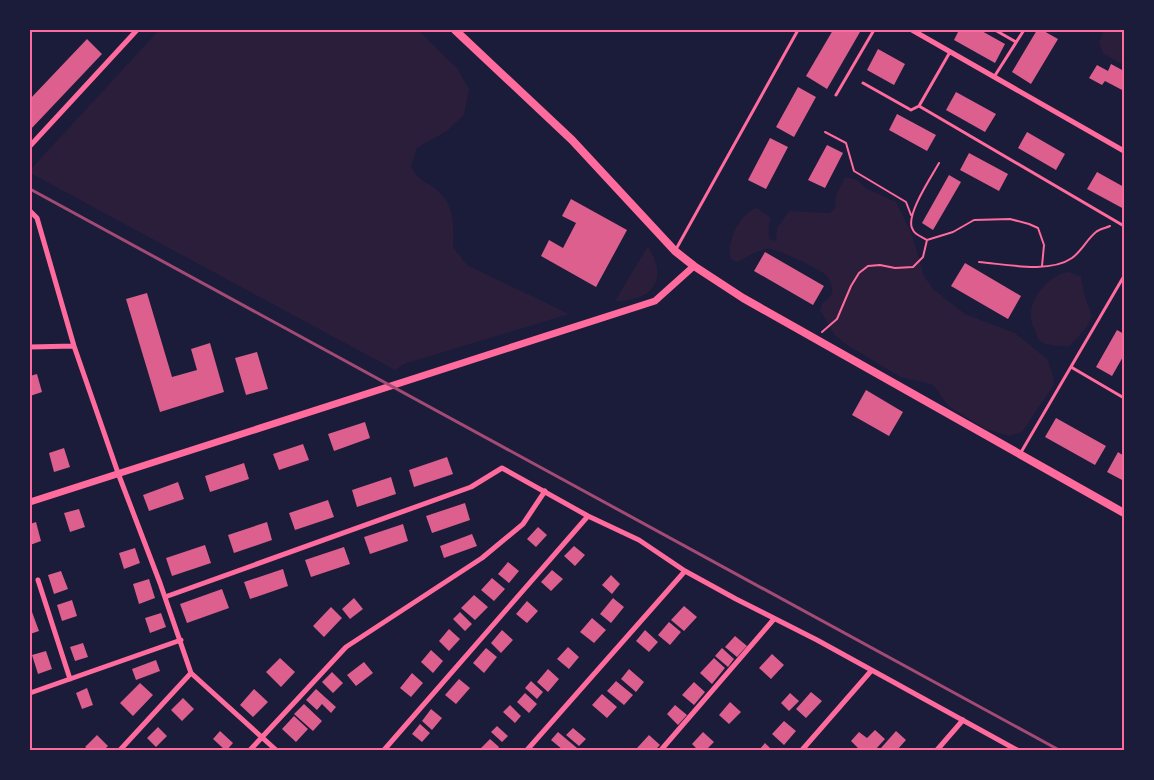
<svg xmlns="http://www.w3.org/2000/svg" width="1154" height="780" viewBox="0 0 1154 780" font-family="'Fira Sans Condensed',sans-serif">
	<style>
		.green { fill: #2a1e3b }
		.building { fill: #dd5f8e }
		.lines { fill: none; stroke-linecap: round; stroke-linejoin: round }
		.path { stroke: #ff6b9d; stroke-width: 2 }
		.service { stroke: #ff6b9d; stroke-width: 3 }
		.minor { stroke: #ff6b9d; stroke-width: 5 }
		.tertiary { stroke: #ff6b9d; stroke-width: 7 }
		.secondary { stroke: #ff6b9d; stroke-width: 8 }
		.rail { stroke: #a44b75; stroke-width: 3 }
		.neatline { fill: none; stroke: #ff6b9d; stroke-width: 2 }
	</style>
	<rect width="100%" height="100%" fill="#1b1b3a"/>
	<path class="green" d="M159 30H418L457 68 469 89 464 115 447 131 417 148 411 166C417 178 422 180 433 187 455 203 454 223 453 247L467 265 569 314 404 364 395 370 30 173V170Z
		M1104 30H1124V65L1103 54 1099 42Z
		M845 177 857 180 867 189 896 202 911 232 924 276 933 289 965 314 1015 333 1047 359 1054 379 1053 386 1022 432 1010 436 985 429 947 405 936 388 931 384 900 377 844 343 834 334 820 310 822 304 832 294C833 288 831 282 827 276 820 269 775 247 766 249 756 251 746 258 737 262L731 259C725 243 740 214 756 208 781 221 764 220 770 239L776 241 777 228 789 211 830 213 835 208 836 195Z
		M648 246C669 280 653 301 615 301Z
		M1069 272 1081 277 1085 297 1092 316 1086 328 1070 346C1061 346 1052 346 1043 343 1038 340 1037 336 1035 330 1034 327 1031 323 1031 319 1028 300 1049 274 1069 272Z"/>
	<path class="building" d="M833 30H857L860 32 827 89 806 76Z
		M959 30H980L1005 44 995 63 954 40Z
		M1037 30H1042L1058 39 1031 84 1012 72Z
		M87 39 102 54 30 130V99Z
		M878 49 905 64 894 85 867 70Z
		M1111 64 1124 71V91L1105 81 1102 85 1089 78 1097 65 1108 71Z
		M798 87 816 97 794 137 776 127Z
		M956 92 996 114 985 132 946 110Z
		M897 114 936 135 927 151 889 130Z
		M1027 132 1065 154 1056 170 1018 148Z
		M770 138 788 147 766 189 748 180Z
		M827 145 843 153 825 188 808 180Z
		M969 153 1008 174 999 191 960 170Z
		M1097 172 1124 187V209L1087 189Z
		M949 175 961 182 933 230 922 223Z
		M571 199 627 230 596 287 541 256 549 240 563 248 576 223 562 216Z
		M765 252 824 286 813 305 754 271Z
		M965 263 1021 296 1008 319 951 286Z
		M147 293 172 377 197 370 191 349 210 343 224 392 160 412 126 299Z
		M1117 330 1124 334V355L1112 376 1096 367Z
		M257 352 268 389 246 395 235 358Z
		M37 374 42 392 30 396V376Z
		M866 390 903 412 889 436 852 415Z
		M1056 418 1106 446 1095 465 1045 437Z
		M365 422 370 438 334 451 328 434Z
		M303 444 309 460 279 470 273 454Z
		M64 448 70 467 54 472 49 453Z
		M1118 452 1124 456V481L1107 472Z
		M447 457 453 474 414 487 409 470Z
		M244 463 249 479 210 492 205 476Z
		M391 477 396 494 357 507 352 490Z
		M178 482 184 499 149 511 143 495Z
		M328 500 334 517 295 530 289 513Z
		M465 503 470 520 432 533 426 516Z
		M79 509 85 527 70 532 64 513Z
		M36 522 41 541 30 545V524Z
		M267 522 272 540 234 553 228 535Z
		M403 524 408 541 370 554 364 537Z
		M538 527 547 535 536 547 527 539Z
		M472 534 477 546 444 558 440 546Z
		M205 545 211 563 172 576 166 558Z
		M574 546 585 555 575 566 564 556Z
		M344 547 350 564 311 577 305 560Z
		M135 548 140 563 124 569 119 553Z
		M508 562 519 571 509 583 498 574Z
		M283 569 288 586 250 599 244 582Z
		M552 570 563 579 551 591 541 582Z
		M61 571 68 589 54 594 48 575Z
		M611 575 620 584 612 594 602 585Z
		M492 578 505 589 494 601 481 590Z
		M149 579 155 598 139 604 133 584Z
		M222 589 229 608 187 623 180 604Z
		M474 595 488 607 475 620 461 608Z
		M354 598 363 609 350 619 342 609Z
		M613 598 624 607 611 623 600 614Z
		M72 600 77 616 62 621 57 605Z
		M527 601 538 611 527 623 516 614Z
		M684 606 697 617 684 631 671 620Z
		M331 607 342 618 324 637 313 626Z
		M32 612 39 631 30 634V613Z
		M460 612 472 624 465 631 453 619Z
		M161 613 166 627 150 633 145 618Z
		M592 618 606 630 594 643 580 632Z
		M669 622 681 632 670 645 658 635Z
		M449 629 460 639 449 651 439 641Z
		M502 630 513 640 501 653 491 643Z
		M645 630 658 642 649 652 636 641Z
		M735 636 747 646 737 657 725 647Z
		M83 643 88 657 75 661 70 647Z
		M568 647 579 657 569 669 557 659Z
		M486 648 497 657 484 673 473 663Z
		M722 648 734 659 728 667 715 656Z
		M431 650 443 661 433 673 421 662Z
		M46 651 52 669 38 674 32 655Z
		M772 654 784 665 771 679 759 668Z
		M280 658 295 672 281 687 266 672Z
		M714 658 725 668 712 684 700 673Z
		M156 660 160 671 136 680 132 669Z
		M364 662 373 673 356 686 347 675Z
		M548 669 559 679 548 692 537 682Z
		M629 669 644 682 636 692 621 679Z
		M332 672 343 683 333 693 322 682Z
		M412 673 423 683 411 697 400 688Z
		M459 679 470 688 456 704 445 695Z
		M531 681 543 692 537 699 525 688Z
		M616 681 633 695 624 705 607 691Z
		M694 682 705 692 694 705 682 695Z
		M140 683 153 695 133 716 120 703Z
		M87 688 93 705 82 709 76 693Z
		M254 689 268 702 253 717 240 705Z
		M316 689 336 707 331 713 322 704 317 710 306 700Z
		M811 692 822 701 806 718 796 709Z
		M525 693 537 704 529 713 517 702Z
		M790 693 799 701 789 711 781 703Z
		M602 694 617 707 607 718 592 705Z
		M183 698 194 709 182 721 171 710Z
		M730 702 741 712 729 724 719 715Z
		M304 704 322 721 313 731 294 714Z
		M510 705 521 716 515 723 503 712Z
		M675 705 687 715 678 725 667 714Z
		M431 709 442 718 432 730 422 721Z
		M294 716 308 729 296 742 282 729Z
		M784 721 796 731 784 745 772 734Z
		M420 724 430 733 422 742 412 734Z
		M497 726 508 736 502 742 491 732Z
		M158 727 167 736 156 747 147 738Z
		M573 728 586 739 579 746 566 735Z
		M875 730 885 739 875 750H860L851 741 859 732 867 738Z
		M220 731 233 743 227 750H225L213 739Z
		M896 731 906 740 897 750H883L881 748Z
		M558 732 577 748 575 750H563L551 740Z
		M703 732 714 742 706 750H698L692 744Z
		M97 735 108 746 104 750H89L85 747Z
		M649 735 660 745 655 750H639L637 748Z
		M490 739 499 747 497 750H483L481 748Z
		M765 743 772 750H759Z"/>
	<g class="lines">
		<path class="path" d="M825 132 846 143 854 171 906 202 911 215
			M939 163C932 176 906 214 912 228 914 234 920 236 927 240L953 232 974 220 1010 219 1029 224 1038 228 1044 245 1042 266
			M979 262C1005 264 1049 274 1072 258 1082 251 1087 239 1096 232 1099 229 1106 228 1110 226
			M822 332 837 319 851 286 859 273 868 266 880 265 895 268 913 267 923 257 927 240"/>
		<path class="service" d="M995 30 1016 42
			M950 52 919 106 1124 226
			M994 77 1024 30
			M863 83 911 110 919 106
			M836 95 874 30
			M675 251 798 30
			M1071 367 1124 398
			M1020 454 1124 276"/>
		<path class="minor" d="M912 30 1124 151
			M30 146 137 30
			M30 211 37 218 74 346 118 473 160 583 191 673 276 750
			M30 347 74 346
			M38 580 70 679
			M165 597 471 487 502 468 588 516 639 540 685 571 736 599 817 640 1017 750
			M30 693 181 640
			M120 750 191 673
			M250 750 346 647 482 558 523 524 545 491
			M384 750 588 516
			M527 750 685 571
			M661 750 774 619
			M802 750 871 671
			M937 750 963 720"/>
		<path class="tertiary" d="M30 502 655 301 694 266"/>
		<path class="secondary" d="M455 30 572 140 675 251 694 266 743 298 1124 513"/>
		<path class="rail" d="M30 189 1059 750"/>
	</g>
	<rect width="1154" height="780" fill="none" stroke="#1b1b3a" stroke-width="62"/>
	<rect x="31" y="31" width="1092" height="718" class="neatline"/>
</svg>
